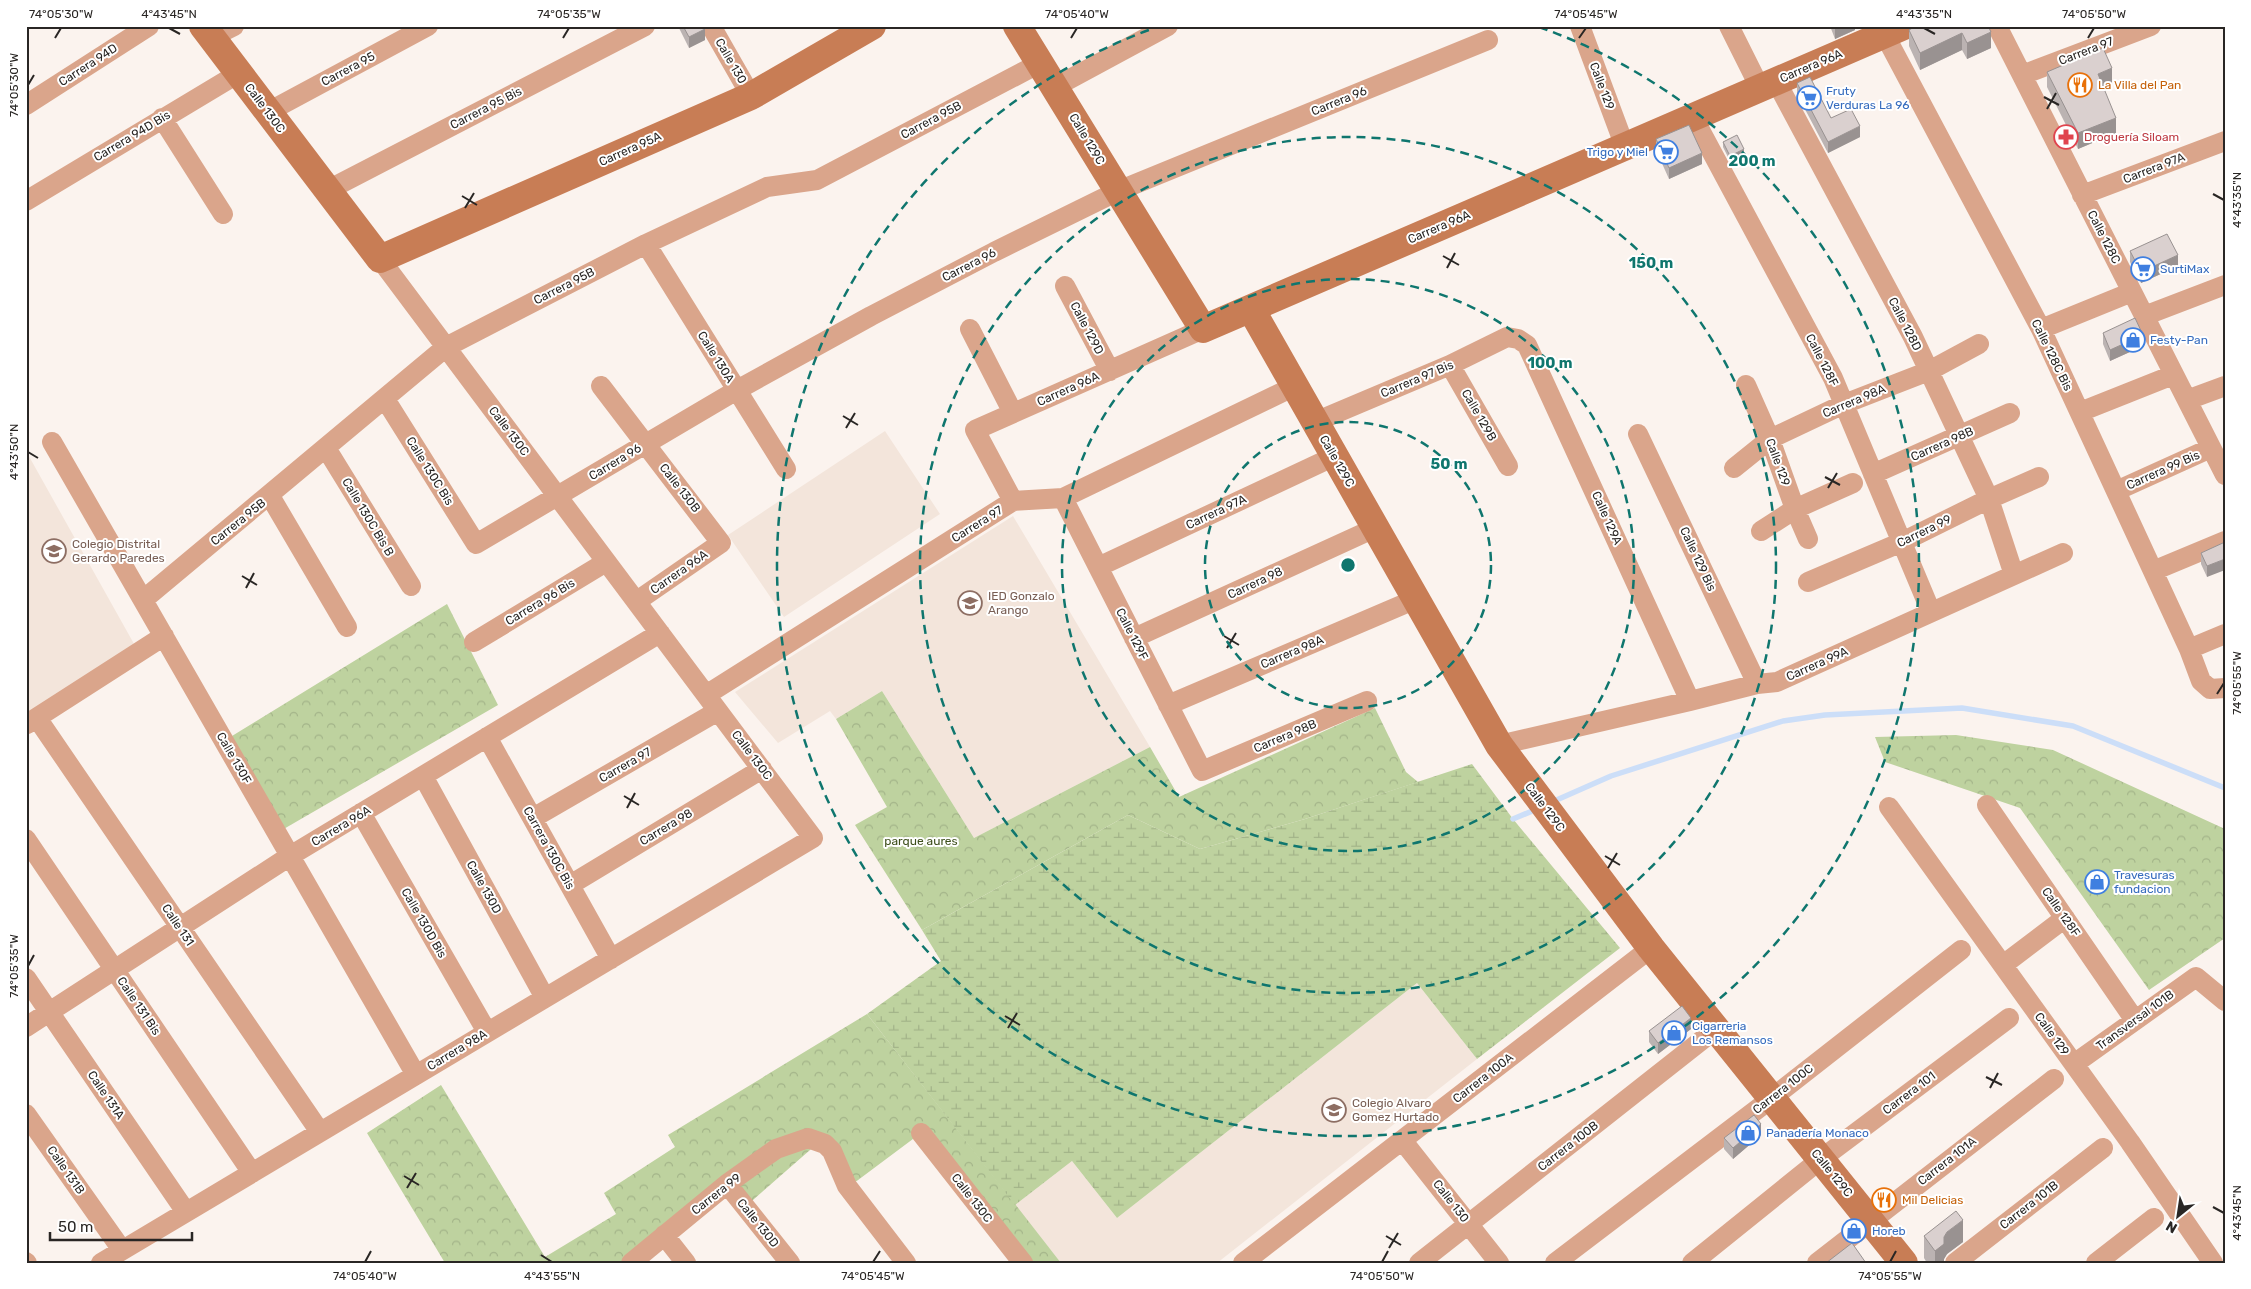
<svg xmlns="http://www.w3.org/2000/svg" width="2251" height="1289" viewBox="0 0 2251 1289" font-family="Rubik,sans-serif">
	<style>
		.built { fill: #f3e5db }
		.forest { fill: url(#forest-crowns) }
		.wetland { fill: url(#wetland-marsh) }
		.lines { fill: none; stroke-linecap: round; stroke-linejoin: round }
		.stream { stroke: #ccdef8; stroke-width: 5.5 }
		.street { stroke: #daa58b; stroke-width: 20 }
		.secondary { stroke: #c87d55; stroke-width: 28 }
		.wall { fill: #bbb3b2 }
		.shaded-wall { fill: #999291 }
		.building { fill: #dad0cf; stroke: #999291 }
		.ticks { fill: none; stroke: #292624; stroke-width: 2 }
		.ring { fill: none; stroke: #0f766e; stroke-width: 2.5; stroke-dasharray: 9 6 }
		.labels { text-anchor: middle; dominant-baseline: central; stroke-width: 4; stroke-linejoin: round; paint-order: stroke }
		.street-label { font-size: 12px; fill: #292624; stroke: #fff }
		.food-label { font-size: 12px; fill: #c56008; stroke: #fff; text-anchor: start }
		.shop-label { font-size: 12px; fill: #366cbe; stroke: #fff; text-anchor: start }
		.health-label { font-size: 12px; fill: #be3a42; stroke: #fff; text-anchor: start }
		.education-label { font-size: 12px; fill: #785e54; stroke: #fff; text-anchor: start }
		.park-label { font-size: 12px; fill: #3e4f1c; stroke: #fff }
		.centre { fill: #0f766e; stroke: #fff; stroke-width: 2.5 }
		.ring-label { font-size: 15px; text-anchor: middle; font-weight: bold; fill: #0f766e; stroke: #fff; stroke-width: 4; stroke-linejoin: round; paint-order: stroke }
		.neatline { fill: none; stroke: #292624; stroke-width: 2 }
		.ticks-label { font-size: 12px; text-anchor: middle; fill: #292624 }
	</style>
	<defs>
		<pattern id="forest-crowns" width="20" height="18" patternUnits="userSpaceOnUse" patternTransform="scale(1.25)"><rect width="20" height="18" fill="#bed29f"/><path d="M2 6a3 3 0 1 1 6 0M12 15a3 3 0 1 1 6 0" fill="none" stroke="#a3b489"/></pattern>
		<pattern id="wetland-marsh" width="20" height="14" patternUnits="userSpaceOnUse" patternTransform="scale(1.25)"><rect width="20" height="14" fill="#bed29f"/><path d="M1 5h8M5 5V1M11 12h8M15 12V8" fill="none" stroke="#a3b489"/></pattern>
	</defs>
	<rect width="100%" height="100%" fill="#fbf3ee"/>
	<path class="built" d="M885 431 940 514 784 617 728 535Z
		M26 451 138 651 26 717Z
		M1013 516 1150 747 974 838 882 691 836 719 830 711 778 743 735 692Z
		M1417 983 1477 1059 1217 1263H1061L1015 1205 1072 1161 1117 1218Z"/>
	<path class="forest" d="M447 604 498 705 282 830 232 736Z
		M882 691 974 838 1150 747 1179 797 1375 708 1406 772 1418 782 1305 819 1200 849 1128 815 922 930 855 825 887 807 836 719Z
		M1956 735 2053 750 2225 829V938L2149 990 2020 808 1885 762 1875 737Z
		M867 1014 1061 1263H1023L921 1133 842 1192 818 1143 745 1207 727 1184 631 1263H445L367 1133 441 1085 545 1257 616 1214 604 1193 675 1147 668 1135Z"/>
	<path class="wetland" d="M1472 764 1513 819 1620 948 1477 1059 1417 983 1117 1218 1072 1161 1015 1205 867 1014 941 961 922 930 1128 815 1200 849 1305 819Z"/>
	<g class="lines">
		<path class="stream" d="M1552 802 1611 776 1783 721 1825 715 1962 708 2073 726 2225 788
			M1513 819 1537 809"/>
		<path class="street" d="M711 26 751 96
			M1580 26 1625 147
			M1729 26 1760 88
			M1880 26 2041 329 2189 649 2201 681 2210 689 2225 688
			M1997 26 2225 475
			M212 37 234 26
			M2022 75 2151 26
			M1776 81 1913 337 1989 499 2014 575
			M1055 87 1168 26
			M26 105 149 26
			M268 112 428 26
			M1693 117 1833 378 1931 612
			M162 118 223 214
			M328 190 645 26
			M2082 195 2225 141
			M26 201 239 73
			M646 244 786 469
			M1065 286 1110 371
			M2144 316 2225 285
			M970 329 1013 413
			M2041 329 2132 292
			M1450 365 1508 466
			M1746 385 1770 439 1795 509 1808 539
			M601 386 721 543 637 601
			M385 399 476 544 737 390 871 316 994 252 1118 191 1488 40
			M2187 400 2225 386
			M2080 412 2173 375
			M1315 422 1450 365 1507 337 1518 339 1527 345 1690 701
			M1638 434 1757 684
			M52 442 416 1075
			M326 448 411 586
			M1734 468 1770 439 1844 404 1929 371 1979 344
			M1873 474 2010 413
			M2116 491 2211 448
			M270 496 347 627
			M1063 498 1202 771 1367 701
			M1013 501 975 430 1203 329
			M1761 531 1795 509 1853 483
			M1098 567 1335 456
			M2153 571 2225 541
			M1808 582 1902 542 1989 499 2039 477
			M143 600 446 347 646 244 767 187 817 180 1040 63
			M1134 638 1375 528
			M474 642 606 562
			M2189 649 2225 634
			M706 695 1013 501 1063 498 1295 386
			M1168 705 1416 599
			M37 718 320 1132
			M27 724 164 636
			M487 737 611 959
			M1499 745 1690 701 1757 684 1777 682 2063 553
			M423 776 545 998
			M1987 805 2134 1019
			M1889 807 2130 1142 2213 1263
			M361 813 487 1032
			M533 818 718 711
			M26 839 252 1173
			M570 885 762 769
			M2003 965 2065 918
			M26 978 186 1212
			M26 1027 290 856 660 633
			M2074 1064 2196 977 2225 1001
			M26 1114 122 1250
			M921 1133 1023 1263
			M1402 1140 1499 1263
			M727 1184 790 1263
			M664 1235 686 1263
			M26 1262 27 1263
			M101 1263 813 838 380 259
			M631 1263 727 1184 776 1149 808 1138 825 1144 832 1151 847 1186 906 1263
			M1243 1263 1651 948
			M1419 1263 1716 1029
			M1555 1263 1772 1098 1961 950
			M1692 1263 1821 1159 2009 1018
			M1817 1263 2054 1079
			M1955 1263 2103 1148
			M2096 1263 2154 1218"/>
		<path class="secondary" d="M203 26 380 259 751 96 872 26
			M1017 26 1203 329 1904 26
			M1251 309 1499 745 1651 948 1904 1263"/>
	</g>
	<path class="wall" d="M678 26H704L705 40 689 48Z
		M1830 26H1855V30L1835 39Z
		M1988 26 1991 48 1967 59 1962 50 1920 70 1909 46V30Z
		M2047 72 2112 84 2103 87 2116 133 2078 149 2047 87Z
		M1797 83 1831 118 1860 137 1828 153 1797 94Z
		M1656 139 1702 164 1669 179 1656 150Z
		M1723 142 1744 155 1730 161 1723 147Z
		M2130 251 2178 266 2141 283 2130 262Z
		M2103 333 2143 346 2110 361 2103 344Z
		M2225 542 2207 577 2201 564V553Z
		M1691 1029 1658 1054 1649 1042V1031Z
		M1761 1135 1733 1159 1724 1149V1138Z
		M1924 1236 1963 1242 1947 1254 1944 1259V1263H1927L1924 1258Z"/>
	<path class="shaded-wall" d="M1839 26H1855V30L1835 39V28Z
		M705 29V40L689 48V37Z
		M1991 32V48L1967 59V43Z
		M1962 33V50L1920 70V53Z
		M2112 68V84L2098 89V74Z
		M2116 118V133L2078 149V133Z
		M1860 126V137L1828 153V142Z
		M1744 149V155L1730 161V156Z
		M1702 153V164L1669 179V168Z
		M2178 255V266L2141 283V272Z
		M2143 335V346L2110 361V350Z
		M2225 559V570L2207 577V566Z
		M1691 1018V1029L1658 1054V1043Z
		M1761 1124V1135L1733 1159V1148Z
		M1963 1220V1242L1947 1254 1944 1259V1263H1935V1251L1947 1232Z"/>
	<path class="building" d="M683 26H704L705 29 689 37Z
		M1916 26H1988L1991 32 1967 43 1962 33 1920 53 1909 30Z
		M2103 48 2112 68 2098 74 2116 118 2078 133 2047 72Z
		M1810 77 1831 118 1851 109 1860 126 1828 142 1797 83Z
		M1689 125 1702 153 1669 168 1656 139Z
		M1737 135 1744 149 1730 156 1723 142Z
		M2167 234 2178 255 2141 272 2130 251Z
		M2135 318 2143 335 2110 350 2103 333Z
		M2225 542V559L2207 566 2201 553Z
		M1682 1006 1691 1018 1658 1043 1649 1031Z
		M1754 1115 1761 1124 1733 1148 1724 1138Z
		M1956 1211 1963 1220 1947 1232 1944 1237V1244L1935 1251 1924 1236Z
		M1852 1243 1866 1263H1826Z"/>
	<path class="ticks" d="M169 28 180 34M1924 28 1935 34M55 38 61 28M563 38 569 28M1071 38 1077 28M1579 38 1586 28M2088 38 2094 28M28 85 34 75M2044 97 2059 105M2047 109 2056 93M2213 194 2224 200M462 196 477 205M465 208 474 193M1443 256 1459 265M1447 268 1455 253M843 416 858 425M846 428 855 413M28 452 38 458M1825 477 1840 485M1828 488 1837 473M242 576 257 585M246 588 254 573M1224 636 1239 645M1227 648 1236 633M2217 694 2224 683M624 796 639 805M627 808 635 793M1605 856 1620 865M1608 868 1617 853M28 966 34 955M1005 1016 1020 1025M1008 1028 1017 1013M1986 1077 2002 1085M1990 1088 1998 1073M404 1176 419 1185M407 1188 416 1173M2213 1207 2224 1213M1386 1236 1401 1245M1389 1248 1398 1233M541 1255 552 1262M365 1262 371 1251M873 1262 880 1251M1382 1262 1388 1251M1890 1262 1896 1251"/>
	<g class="ring">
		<circle cx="1348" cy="565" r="143"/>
		<circle cx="1348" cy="565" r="286"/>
		<circle cx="1348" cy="565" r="428"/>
		<path d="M1539 27A571 571 0 1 1 1157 27"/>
	</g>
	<defs>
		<g id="restaurant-ring" transform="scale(1.25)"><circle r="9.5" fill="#fff" stroke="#e8710a" stroke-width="1.5"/><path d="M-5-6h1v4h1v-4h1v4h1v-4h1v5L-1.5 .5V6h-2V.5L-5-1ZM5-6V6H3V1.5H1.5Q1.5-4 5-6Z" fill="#e8710a"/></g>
		<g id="supermarket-ring" transform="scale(1.25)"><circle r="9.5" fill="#fff" stroke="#3f7fe0" stroke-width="1.5"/><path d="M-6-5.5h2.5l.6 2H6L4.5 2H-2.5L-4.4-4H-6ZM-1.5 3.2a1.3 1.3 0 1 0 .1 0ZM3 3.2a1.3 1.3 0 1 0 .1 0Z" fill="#3f7fe0"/></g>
		<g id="pharmacy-ring" transform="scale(1.25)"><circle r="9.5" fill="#fff" stroke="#e0444e" stroke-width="1.5"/><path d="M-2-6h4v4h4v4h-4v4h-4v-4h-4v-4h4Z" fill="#e0444e"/></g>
		<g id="shop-ring" transform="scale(1.25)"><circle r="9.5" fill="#fff" stroke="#3f7fe0" stroke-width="1.5"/><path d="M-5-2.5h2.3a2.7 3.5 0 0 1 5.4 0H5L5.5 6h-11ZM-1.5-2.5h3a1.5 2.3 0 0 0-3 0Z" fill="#3f7fe0"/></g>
		<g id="school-ring" transform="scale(1.25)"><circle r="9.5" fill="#fff" stroke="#8d6e63" stroke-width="1.5"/><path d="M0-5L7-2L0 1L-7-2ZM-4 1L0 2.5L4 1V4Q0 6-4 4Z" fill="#8d6e63"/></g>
	</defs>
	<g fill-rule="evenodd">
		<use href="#restaurant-ring" x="2080" y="85"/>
		<use href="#supermarket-ring" x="1809" y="98"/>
		<use href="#pharmacy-ring" x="2066" y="137"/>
		<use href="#supermarket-ring" x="1666" y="152"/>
		<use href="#supermarket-ring" x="2143" y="269"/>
		<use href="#shop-ring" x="2133" y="340"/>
		<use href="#school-ring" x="54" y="551"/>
		<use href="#school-ring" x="970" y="603"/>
		<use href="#shop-ring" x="2097" y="882"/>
		<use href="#shop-ring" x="1674" y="1033"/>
		<use href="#school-ring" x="1334" y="1110"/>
		<use href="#shop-ring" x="1748" y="1133"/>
		<use href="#restaurant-ring" x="1884" y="1200"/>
		<use href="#shop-ring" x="1854" y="1231"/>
	</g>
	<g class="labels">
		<g class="street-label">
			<text transform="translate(2086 51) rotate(-21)">Carrera 97</text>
			<text transform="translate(731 61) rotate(60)">Calle 130</text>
			<text transform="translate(88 65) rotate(-33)">Carrera 94D</text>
			<text transform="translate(1811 66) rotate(-23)">Carrera 96A</text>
			<text transform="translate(348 69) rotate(-28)">Carrera 95</text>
			<text transform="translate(1602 86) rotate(69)">Calle 129</text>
			<text transform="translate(1339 101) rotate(-22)">Carrera 96</text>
			<text transform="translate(265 108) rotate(53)">Calle 130C</text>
			<text transform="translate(486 108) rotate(-27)">Carrera 95 Bis</text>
			<text transform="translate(931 120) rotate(-28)">Carrera 95B</text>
			<text transform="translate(132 136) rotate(-31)">Carrera 94D Bis</text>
			<text transform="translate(1087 139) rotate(59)">Calle 129C</text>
			<text transform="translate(630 149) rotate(-24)">Carrera 95A</text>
			<text transform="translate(2154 168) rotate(-21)">Carrera 97A</text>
			<text transform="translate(1439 227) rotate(-23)">Carrera 96A</text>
			<text transform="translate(2104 237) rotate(63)">Calle 128C</text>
			<text transform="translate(969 265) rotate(-27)">Carrera 96</text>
			<text transform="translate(564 286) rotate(-27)">Carrera 95B</text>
			<text transform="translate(1905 324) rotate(63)">Calle 128D</text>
			<text transform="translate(1087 328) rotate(62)">Calle 129D</text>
			<text transform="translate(2052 355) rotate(64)">Calle 128C Bis</text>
			<text transform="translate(716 357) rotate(58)">Calle 130A</text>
			<text transform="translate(1822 360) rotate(63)">Calle 128F</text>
			<text transform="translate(1417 379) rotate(-23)">Carrera 97 Bis</text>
			<text transform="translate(1068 389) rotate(-24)">Carrera 96A</text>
			<text transform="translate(1854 401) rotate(-23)">Carrera 98A</text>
			<text transform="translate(1479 415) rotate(60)">Calle 129B</text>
			<text transform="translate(509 431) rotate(53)">Calle 130C</text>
			<text transform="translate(1942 444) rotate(-24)">Carrera 98B</text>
			<text transform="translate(1337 461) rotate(60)">Calle 129C</text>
			<text transform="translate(615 462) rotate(-31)">Carrera 96</text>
			<text transform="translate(1778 462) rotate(70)">Calle 129</text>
			<text transform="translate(2163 470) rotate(-24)">Carrera 99 Bis</text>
			<text transform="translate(430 471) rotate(58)">Calle 130C Bis</text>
			<text transform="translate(680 488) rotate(52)">Calle 130B</text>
			<text transform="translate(1216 512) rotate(-25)">Carrera 97A</text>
			<text transform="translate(368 517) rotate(59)">Calle 130C Bis B</text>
			<text transform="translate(1607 518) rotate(66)">Calle 129A</text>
			<text transform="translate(238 522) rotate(-39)">Carrera 95B</text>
			<text transform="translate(977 524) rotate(-32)">Carrera 97</text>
			<text transform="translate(1924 531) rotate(-26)">Carrera 99</text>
			<text transform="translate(1698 559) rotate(65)">Calle 129 Bis</text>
			<text transform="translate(679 572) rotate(-35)">Carrera 96A</text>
			<text transform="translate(1255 583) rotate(-25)">Carrera 98</text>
			<text transform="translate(540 602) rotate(-31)">Carrera 96 Bis</text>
			<text transform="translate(1132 634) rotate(63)">Calle 129F</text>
			<text transform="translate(1292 652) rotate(-23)">Carrera 98A</text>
			<text transform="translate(1817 664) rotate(-24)">Carrera 99A</text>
			<text transform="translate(1285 736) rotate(-23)">Carrera 98B</text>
			<text transform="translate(752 755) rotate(53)">Calle 130C</text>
			<text transform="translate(234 758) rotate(60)">Calle 130F</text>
			<text transform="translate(625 765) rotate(-30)">Carrera 97</text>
			<text transform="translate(1545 807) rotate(53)">Calle 129C</text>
			<text transform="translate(341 826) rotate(-31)">Carrera 96A</text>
			<text transform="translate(666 827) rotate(-31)">Carrera 98</text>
			<text transform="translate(549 848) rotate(61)">Carrera 130C Bis</text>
			<text transform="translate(484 887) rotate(61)">Calle 130D</text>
			<text transform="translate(2061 912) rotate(55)">Calle 128F</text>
			<text transform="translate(424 923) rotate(60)">Calle 130D Bis</text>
			<text transform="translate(178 925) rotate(56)">Calle 131</text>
			<text transform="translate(139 1006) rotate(56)">Calle 131 Bis</text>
			<text transform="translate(2135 1020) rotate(-36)">Transversal 101B</text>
			<text transform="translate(2052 1034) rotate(54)">Calle 129</text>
			<text transform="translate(457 1050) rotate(-31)">Carrera 98A</text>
			<text transform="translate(1483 1078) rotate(-38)">Carrera 100A</text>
			<text transform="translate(1783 1089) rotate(-38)">Carrera 100C</text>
			<text transform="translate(1909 1093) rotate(-37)">Carrera 101</text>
			<text transform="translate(106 1095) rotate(56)">Calle 131A</text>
			<text transform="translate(1568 1146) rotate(-38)">Carrera 100B</text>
			<text transform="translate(1947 1161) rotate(-38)">Carrera 101A</text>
			<text transform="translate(66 1170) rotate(55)">Calle 131B</text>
			<text transform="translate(1832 1173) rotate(51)">Calle 129C</text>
			<text transform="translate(716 1194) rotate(-38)">Carrera 99</text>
			<text transform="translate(972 1198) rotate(52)">Calle 130C</text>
			<text transform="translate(1451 1201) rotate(52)">Calle 130</text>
			<text transform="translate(2029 1205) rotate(-38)">Carrera 101B</text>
			<text transform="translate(758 1223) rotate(51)">Calle 130D</text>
		</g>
		<g class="food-label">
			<text x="2098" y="85">La Villa del Pan</text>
			<text x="1902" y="1200">Mil Delicias</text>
		</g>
		<g class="shop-label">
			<text x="1826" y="91">Fruty<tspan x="1826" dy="14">Verduras La 96</tspan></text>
			<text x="1648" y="152" text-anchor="end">Trigo y Miel</text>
			<text x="2160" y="269">SurtiMax</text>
			<text x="2150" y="340">Festy-Pan</text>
			<text x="2114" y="875">Travesuras<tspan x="2114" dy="14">fundacion</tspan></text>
			<text x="1692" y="1026">Cigarreria<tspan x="1692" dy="14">Los Remansos</tspan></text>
			<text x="1766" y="1133">Panadería Monaco</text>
			<text x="1872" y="1231">Horeb</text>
		</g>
		<g class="health-label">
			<text x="2084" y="137">Droguería Siloam</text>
		</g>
		<g class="education-label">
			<text x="72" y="544">Colegio Distrital<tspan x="72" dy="14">Gerardo Paredes</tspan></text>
			<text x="988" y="596">IED Gonzalo<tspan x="988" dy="14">Arango</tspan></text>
			<text x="1352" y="1103">Colegio Alvaro<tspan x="1352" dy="14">Gomez Hurtado</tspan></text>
		</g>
		<g class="park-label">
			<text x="921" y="841">parque aures</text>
		</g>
	</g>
	<circle cx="1348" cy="565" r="8" class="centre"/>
	<g class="ring-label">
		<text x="1752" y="166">200 m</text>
		<text x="1651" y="268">150 m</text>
		<text x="1550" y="368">100 m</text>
		<text x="1449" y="469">50 m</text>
	</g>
	<rect width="2251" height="1289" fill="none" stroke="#ffffff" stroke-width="55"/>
	<g transform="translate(2178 1216) rotate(210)" stroke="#ffffff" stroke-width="4" paint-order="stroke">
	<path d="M0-4L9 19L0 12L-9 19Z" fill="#292624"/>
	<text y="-8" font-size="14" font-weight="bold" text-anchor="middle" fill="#292624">N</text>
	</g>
	<path d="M50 1232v8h142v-8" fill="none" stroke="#292624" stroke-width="2.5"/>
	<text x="58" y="1232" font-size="15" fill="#292624" stroke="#ffffff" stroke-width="4" paint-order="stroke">50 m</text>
	<rect x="28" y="28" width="2196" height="1234" class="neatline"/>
	<g class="ticks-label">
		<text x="61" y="18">74°05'30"W</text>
		<text x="169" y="18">4°43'45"N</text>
		<text x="569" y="18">74°05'35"W</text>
		<text x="1077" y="18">74°05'40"W</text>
		<text x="1586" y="18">74°05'45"W</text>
		<text x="1924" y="18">4°43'35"N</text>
		<text x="2094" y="18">74°05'50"W</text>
		<text transform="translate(14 85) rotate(-90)" y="4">74°05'30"W</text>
		<text transform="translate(2237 200) rotate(-90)" y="4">4°43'35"N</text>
		<text transform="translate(14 452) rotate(-90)" y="4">4°43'50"N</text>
		<text transform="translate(2237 683) rotate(-90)" y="4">74°05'55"W</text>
		<text transform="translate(14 966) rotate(-90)" y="4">74°05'35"W</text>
		<text transform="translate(2237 1213) rotate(-90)" y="4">4°43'45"N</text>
		<text x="365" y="1280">74°05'40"W</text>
		<text x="552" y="1280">4°43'55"N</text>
		<text x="873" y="1280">74°05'45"W</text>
		<text x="1382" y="1280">74°05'50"W</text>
		<text x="1890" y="1280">74°05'55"W</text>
	</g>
</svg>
